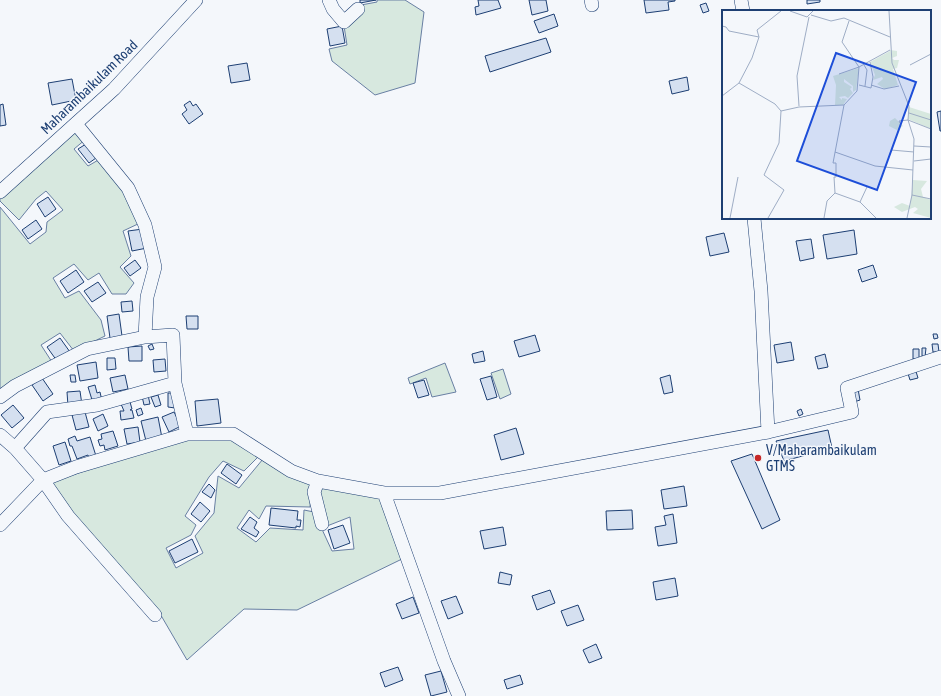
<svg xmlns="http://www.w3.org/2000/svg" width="941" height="696" viewBox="0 0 941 696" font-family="'Asap Condensed',sans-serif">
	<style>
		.green { fill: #d7e8df; stroke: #687fa3 }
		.building { fill: #d5e0f0; stroke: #1d3f73 }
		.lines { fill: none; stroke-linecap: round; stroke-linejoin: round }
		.minor-casing { stroke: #1d3f73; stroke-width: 14 }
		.minor { stroke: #f4f7fb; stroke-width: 13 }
		.poi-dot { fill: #c62828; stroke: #f4f7fb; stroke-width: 1.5 }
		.labels { text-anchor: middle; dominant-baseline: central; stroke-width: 3; stroke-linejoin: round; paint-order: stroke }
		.street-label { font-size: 14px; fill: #1d3f73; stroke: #f4f7fb }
		.poi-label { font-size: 14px; fill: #1d3f73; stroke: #f4f7fb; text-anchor: start }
		.inset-road { fill: none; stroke: #9eadc5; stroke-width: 1 }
		.view { fill: #1d4ed8; fill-opacity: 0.15; stroke: #1d4ed8; stroke-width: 2 }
		.inset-edge { fill: none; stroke: #1d3f73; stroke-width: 2 }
	</style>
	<rect width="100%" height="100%" fill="#f4f7fb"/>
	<path class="green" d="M377 0H405L424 12 415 83 375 95 332 61 329 49 347 45 344 26 361 5 377 2Z
		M76 127 86 139 74 149 88 166 100 159 124 189 140 223 123 231 131 256 120 267 134 283 126 294H112L99 273 88 280 74 264 53 278 65 298 79 291 101 320 105 336 74 351 60 333 41 345 52 362 0 394V207L30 244 46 232 47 222 63 210 46 191 36 199 19 220 0 201V196Z
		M445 363 456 392 432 397 426 378 410 384 408 378Z
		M503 369 511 394 500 399 491 373Z
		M187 437 230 439 258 457 244 471 223 461 209 477 185 516 196 525 191 535 166 548 176 568 203 553 195 536 214 513 218 476 239 488 263 459 314 481 311 491 310 507 266 506 259 519 249 510 237 528 256 542 270 528 303 530 304 510 314 512 332 551 354 549 350 517 327 526 319 504 320 483 380 495 402 559 297 610 244 609 187 660 159 612 70 511 51 482Z"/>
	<path class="building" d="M360 0H376L360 3Z
		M478 0H498L501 8 476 15 475 7 479 6Z
		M529 0H546L548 11 532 15Z
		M644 0H675V1L668 2 669 10 646 13Z
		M807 0H820V2L807 4Z
		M706 3 709 11 703 13 700 5Z
		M554 14 558 26 539 33 534 21Z
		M342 26 345 43 330 46 327 29Z
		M546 38 551 52 490 72 485 56Z
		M247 63 250 80 231 83 228 66Z
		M687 77 689 90 672 94 669 81Z
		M72 79 76 100 52 105 48 83Z
		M190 101 193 106 196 104 203 114 189 124 182 114 187 110 184 105Z
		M3 104 6 125 0 126V105Z
		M941 111V131H940L937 112Z
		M86 144 96 158 89 163 78 149Z
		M48 197 56 209 45 217 37 204Z
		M36 220 42 229 28 239 22 230Z
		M143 229 147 248 132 251 128 231Z
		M854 230 857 254 827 259 823 235Z
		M724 233 729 252 710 256 706 237Z
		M811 239 814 258 800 261 796 241Z
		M135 260 141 268 130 276 124 268Z
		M873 265 877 277 862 282 858 270Z
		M76 270 84 282 68 293 60 281Z
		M98 282 106 293 92 302 84 291Z
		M132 301 133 311 122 312 121 302Z
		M119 314 122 336 110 338 107 316Z
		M186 316H198V329H187Z
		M933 334H937L938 338 934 339Z
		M535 335 540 351 519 357 514 341Z
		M60 338 70 352 57 361 47 347Z
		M791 342 794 360 777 363 774 345Z
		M152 344 154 349 150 350 148 346Z
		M932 344H938L939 352H933Z
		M142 346V361H129L128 347Z
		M922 348H926L925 357 922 356Z
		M913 349H919V359H913Z
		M483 351 485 361 474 363 472 354Z
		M825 354 828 367 818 369 815 357Z
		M107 358H115L116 369 107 370Z
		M165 359 166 371 154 372 153 360Z
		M96 362 98 378 80 381 77 365Z
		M914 365 918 378 910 380 906 367Z
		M70 375H75L76 382H71Z
		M125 375 128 389 113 392 110 378Z
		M670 375 673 392 664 394 660 378Z
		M491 376 497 397 487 400 480 379Z
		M42 378 53 394 43 401 32 385Z
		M424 380 429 395 418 398 413 383Z
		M95 385 97 393 100 392 102 401 93 403 88 387Z
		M858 389 860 400 854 402 851 390Z
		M80 391 82 405 68 406 67 392Z
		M168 393H175V408L168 407Z
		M148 395 150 404 144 405 142 396Z
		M158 395 161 405 155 407 151 397Z
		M218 399 221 423 197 426 195 401Z
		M130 402 132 409 130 410H132L134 418 121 420 120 411H124L121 404Z
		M13 405 24 418 12 428 1 415Z
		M141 408 143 414 138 416 136 410Z
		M801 409 803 414 799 416 797 411Z
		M85 412 89 427 76 430 72 415Z
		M174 412 181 426 169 432 162 417Z
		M103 414 108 426 98 431 93 419Z
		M158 417 162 438 146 441 141 421Z
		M138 427 140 442 127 444 124 429Z
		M516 428 524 454 501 460 494 435Z
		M828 430 832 448 784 461 776 441Z
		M113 431 118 446 105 450 104 445 100 446 98 440 102 439 101 434Z
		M75 436 77 441 90 437 96 456 89 458 88 455 77 459 72 446H70L68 439Z
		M65 442 71 461 59 465 53 446Z
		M752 454 780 520 762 529 731 461Z
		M227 464 242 475 236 484 221 473Z
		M209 484 215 490 211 498 202 492Z
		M684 486 687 506 664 509 661 490Z
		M200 502 210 511 201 522 191 514Z
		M271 508 298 511 297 520H301L300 527 296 526V528L269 525Z
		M632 510 633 529 607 530 606 511Z
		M673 514 677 543 658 546 655 527 666 525 664 516Z
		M250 517 257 522 254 528 259 532 256 537 241 529Z
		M343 525 350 543 334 549 328 530Z
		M503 527 506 545 484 549 480 531Z
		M192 539 198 552 175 563 169 551Z
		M500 572 512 575 510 585 498 583Z
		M675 578 678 596 656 600 653 582Z
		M550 590 555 603 537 610 532 596Z
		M456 596 463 613 448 619 441 601Z
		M413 597 419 613 402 619 396 604Z
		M578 605 584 620 567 626 561 611Z
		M596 644 602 658 589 663 583 650Z
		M398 667 403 680 385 687 380 673Z
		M441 671 447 692 431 696 425 675Z
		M520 675 523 684 507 689 504 680Z"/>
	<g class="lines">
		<g class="minor-casing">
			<path id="minor" d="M329 0 333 9 344 22 358 9
				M591 0 592 5
				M741 0 743 11
				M76 124 128 188 145 225 155 267 147 297 145 337
				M0 192 114 89 196 0
				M754 218 761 291 768 432
				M0 397 15 386 87 349 145 337 173 335 175 383 187 434
				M0 435 15 448 43 480 76 467 187 434H233L291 471 318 481 384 493H440L768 432 852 412 847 388 941 357
				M15 448 47 412 97 405 175 383
				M318 481 314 492 322 524
				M384 493 444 661 459 696
				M0 525 43 480 68 516 155 615"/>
		</g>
		<use href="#minor" class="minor"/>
	</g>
	<circle class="poi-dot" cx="758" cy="458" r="4"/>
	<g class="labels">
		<g class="street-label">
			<text transform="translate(89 87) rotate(-44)">Maharambaikulam Road</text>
		</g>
		<g class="poi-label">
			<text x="766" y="450">V/Maharambaikulam<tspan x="766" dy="16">GTMS</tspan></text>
		</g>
	</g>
	<g transform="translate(722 10)">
		<rect width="209" height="209" fill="#f4f7fb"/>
		<path d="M168 40 175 41V46L170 48 172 50H177L175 58 171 59 176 75 163 79 155 74 161 69 160 67 151 70 153 65 148 52 168 41 169 44ZM137 58 134 80 131 82V76L122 69V72L130 77 128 79 131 83 126 88 123 86 117 87 120 90V88L125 89 121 95H113L114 75 111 66ZM187 97 209 104V119L186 109ZM173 108 181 116 175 120 167 116 168 111ZM191 170 205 171 199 179 201 187 209 190V208L191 203 196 199 193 197 180 202 172 197 180 193 188 196Z" fill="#d7e8df"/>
		<path class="inset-road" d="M68 1 85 7 91 1M167 1 170 53 187 96 186 110 192 129 190 185 185 208M89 5 109 11 122 8 168 27M0 16 4 17 7 21 37 27M142 55 145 60 143 76M188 55 209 44M117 64 137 57 120 32 127 11M17 73 53 94 59 101M137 75 149 78 151 67 148 52M149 75 162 79 177 76M0 86 17 73 30 48 37 27 35 20 59 1M77 96 75 66 87 7M187 103 209 110M178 113 177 111 186 110 209 119M192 136 209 137M169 140 192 142M113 142 153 156 191 160M192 151 209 149M113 183 112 167H114V153H111L122 95 135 81 137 57 168 40M190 185 209 189M138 192 145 177M8 208 16 167M46 208 62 180 42 165 57 133 59 101 77 97 122 95M102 208 105 191 113 183 138 192 154 208"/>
		<path class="view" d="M114 43 194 72 155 180 75 151Z"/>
		<rect width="209" height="209" class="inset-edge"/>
	</g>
</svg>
